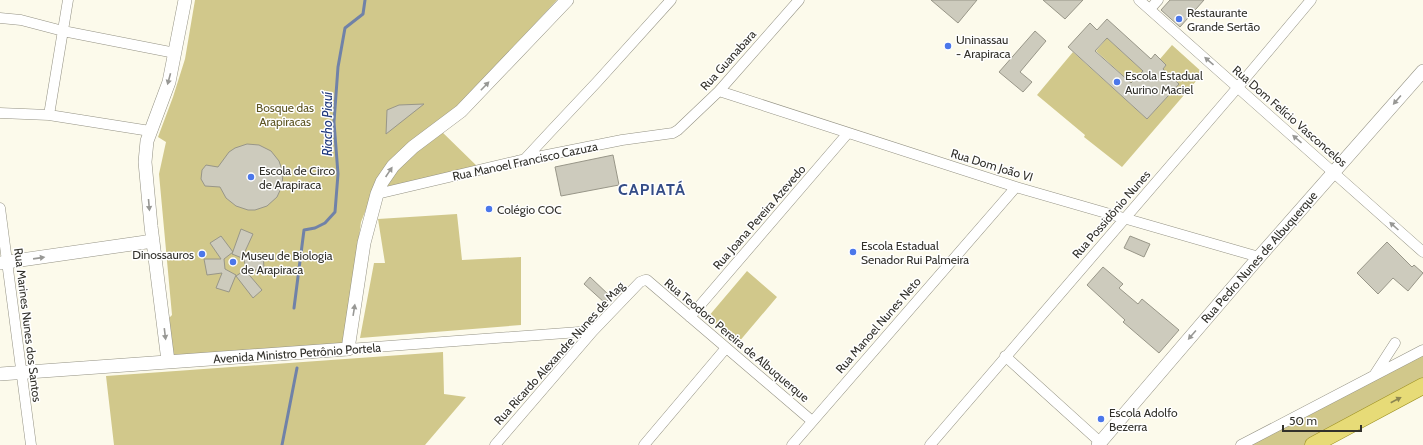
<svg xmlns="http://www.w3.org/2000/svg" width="1423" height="445" viewBox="0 0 1423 445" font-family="Cabin,sans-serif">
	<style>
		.green { fill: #d1c88b }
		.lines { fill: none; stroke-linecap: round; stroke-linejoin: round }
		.stream { stroke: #7082a8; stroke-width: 3 }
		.building { fill: #cdcbbd; stroke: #989688; fill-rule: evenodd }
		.minor-casing { stroke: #949284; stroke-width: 11 }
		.tertiary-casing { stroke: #949284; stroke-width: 14 }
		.primary-casing { stroke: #9d9021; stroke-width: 17 }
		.minor { stroke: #fff; stroke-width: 10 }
		.tertiary { stroke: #fff; stroke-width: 13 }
		.primary { stroke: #e7db77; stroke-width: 16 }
		.oneway { fill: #989895 }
		.oneway2 { fill: #8c8651 }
		.poi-dot { fill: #4b77ea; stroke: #fff; stroke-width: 1.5 }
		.labels { text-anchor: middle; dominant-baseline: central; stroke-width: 3; stroke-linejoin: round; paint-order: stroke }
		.poi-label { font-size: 12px; fill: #32312b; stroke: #fff; text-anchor: start }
		.street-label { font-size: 12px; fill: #32312b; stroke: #fff }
		.park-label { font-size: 12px; fill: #5d5522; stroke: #fff }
		.water-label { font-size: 13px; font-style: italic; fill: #223b7f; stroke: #fff }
		.district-label { font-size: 16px; font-weight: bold; letter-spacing: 1px; fill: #344c86; stroke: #fff }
	</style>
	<rect width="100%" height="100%" fill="#fcfaeb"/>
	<path class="green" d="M195 0H557L459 106 381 172 361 222 345 346 171 357 167 320 172 315 159 174 166 142 158 137 173 97 185 59Z
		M1107 38 1143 71 1131 83 1096 51Z
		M1172 45 1203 73 1122 167 1084 137 1085 135 1037 95 1073 52 1147 119 1179 84 1163 69 1166 65 1160 59Z
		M438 128 481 170 377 194 382 182Z
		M457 214 462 260 521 257V325L360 338 374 263H385L378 219Z
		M747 271 777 297 738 343 708 317Z
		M1423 350V386L1313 445H1241Z
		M443 352 444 394 466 397 425 445H114L106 376Z"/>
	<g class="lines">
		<path class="stream" d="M294 308 304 230 315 228 325 223 335 212 338 174 334 122 338 67 345 28 363 14 365 0
			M282 445 297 368"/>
	</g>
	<path class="building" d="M931 0H977L958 23Z
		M1043 0H1083L1065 19Z
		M1170 0H1204L1180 27 1161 10Z
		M1107 19 1151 59 1155 54 1166 65 1163 69 1179 84 1147 119 1068 47 1090 23 1097 30ZM1107 38 1143 71 1131 83 1095 51Z
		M1035 31 1046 41 1020 72 1032 82 1023 92 999 72Z
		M424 104 386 134 387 110 399 105Z
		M247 144 259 145 271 151 279 161 283 173 282 186 277 197 267 206 255 210H248L236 206 226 198 220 187 205 186 201 179 202 170 206 165 218 167 229 152 235 148Z
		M613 155 619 185 561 196 555 167Z
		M241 229 253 234 242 258 232 254Z
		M221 236 233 252 224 259 225 269 236 275 229 292 216 288 222 273 207 275 204 259H221L210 243Z
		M1130 236 1150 244 1144 257 1124 248Z
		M1387 242 1412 267 1414 265 1423 273 1408 291 1393 278 1378 294 1357 273Z
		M263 253 264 268 247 272 243 256Z
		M1103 267 1123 284 1119 288 1138 304 1142 299 1179 330 1159 353 1123 322 1125 320 1087 285Z
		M245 270 262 290 253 298 236 276Z
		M590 277 611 297 605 303 584 284Z"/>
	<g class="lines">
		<g class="minor-casing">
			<path id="minor" d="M1139 0 1423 252
				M1150 9 1158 0
				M0 18 21 20 63 31 175 53
				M719 91 1016 187 1259 257
				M0 113 49 115 150 131
				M49 115 68 0
				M524 160 550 132 597 82 671 0
				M377 194 517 161 622 140 673 133 678 130 719 91 799 0
				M0 208 31 445
				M690 317 848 133
				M348 349 593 331
				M1005 356 1100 442
				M1375 374 1395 343
				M495 445 593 331 640 282 645 280H647L812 421
				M644 445 726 348
				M792 445 1016 187
				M930 445 1238 87 1311 0
				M1241 445 1423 350"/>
		</g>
		<g class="tertiary-casing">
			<path id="tertiary" d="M0 263 153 241
				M168 361 151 226 145 162 147 141 169 82 185 0
				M0 374 348 349 364 243 377 194 382 182 393 166 413 147 461 111 567 0
				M1098 445 1259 257 1423 71"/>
		</g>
		<g class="primary-casing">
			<path id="primary" d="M1313 445 1423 386"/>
		</g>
		<use href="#minor" class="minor"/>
		<use href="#tertiary" class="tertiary"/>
		<use href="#primary" class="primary"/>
	</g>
	<defs><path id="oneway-solid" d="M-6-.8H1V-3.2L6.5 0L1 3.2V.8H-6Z"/></defs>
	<g class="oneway">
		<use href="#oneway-solid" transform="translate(1209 61) rotate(-139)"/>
		<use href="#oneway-solid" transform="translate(169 79) rotate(105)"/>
		<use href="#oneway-solid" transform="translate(485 86) rotate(-46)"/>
		<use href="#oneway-solid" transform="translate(1397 100) rotate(131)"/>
		<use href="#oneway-solid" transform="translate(1297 139) rotate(-139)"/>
		<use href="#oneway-solid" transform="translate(389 172) rotate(-56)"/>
		<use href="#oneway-solid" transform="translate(149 205) rotate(85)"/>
		<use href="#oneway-solid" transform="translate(1394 226) rotate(-138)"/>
		<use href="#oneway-solid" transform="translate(39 258) rotate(-8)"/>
		<use href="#oneway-solid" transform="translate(354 310) rotate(-81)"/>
		<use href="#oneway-solid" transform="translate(165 334) rotate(83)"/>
		<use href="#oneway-solid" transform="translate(1192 335) rotate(131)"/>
	</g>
	<use class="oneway2" href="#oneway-solid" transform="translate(1396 400) rotate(-28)"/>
	<g class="poi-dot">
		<circle cx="1179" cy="19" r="4"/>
		<circle cx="948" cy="46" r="4"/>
		<circle cx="1117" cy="82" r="4"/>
		<circle cx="251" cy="177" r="4"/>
		<circle cx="489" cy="209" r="4"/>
		<circle cx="853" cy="252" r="4"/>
		<circle cx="202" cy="254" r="4"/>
		<circle cx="233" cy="262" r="4"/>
		<circle cx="1101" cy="419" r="4"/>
	</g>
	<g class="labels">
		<g class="poi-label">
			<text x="1187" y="12">Restaurante<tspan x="1187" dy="14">Grande Sertão</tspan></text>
			<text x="956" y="39">Uninassau<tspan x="956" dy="14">- Arapiraca</tspan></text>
			<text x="1125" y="75">Escola Estadual<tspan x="1125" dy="14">Aurino Maciel</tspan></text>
			<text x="259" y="170">Escola de Circo<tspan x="259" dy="14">de Arapiraca</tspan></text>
			<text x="497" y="209">Colégio COC</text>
			<text x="861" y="245">Escola Estadual<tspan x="861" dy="14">Senador Rui Palmeira</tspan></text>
			<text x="194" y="254" text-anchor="end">Dinossauros</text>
			<text x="241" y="255">Museu de Biologia<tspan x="241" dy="14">de Arapiraca</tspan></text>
			<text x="1109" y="412">Escola Adolfo<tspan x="1109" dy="14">Bezerra</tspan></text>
		</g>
		<g class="street-label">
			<text transform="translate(728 60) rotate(-48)">Rua Guanabara</text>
			<text transform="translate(1290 116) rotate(41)">Rua Dom Felício Vasconcelos</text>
			<text transform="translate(525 161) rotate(-12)">Rua Manoel Francisco Cazuza</text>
			<text transform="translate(992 165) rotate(17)">Rua Dom João VI</text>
			<text transform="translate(1111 214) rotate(-49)">Rua Possidônio Nunes</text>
			<text transform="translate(759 217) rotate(-49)">Rua Joana Pereira Azevedo</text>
			<text transform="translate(1259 257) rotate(-49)">Rua Pedro Nunes de Albuquerque</text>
			<text transform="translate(28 325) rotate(83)">Rua Marines Nunes dos Santos</text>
			<text transform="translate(878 325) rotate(-49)">Rua Manoel Nunes Neto</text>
			<text transform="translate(737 340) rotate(40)">Rua Teodoro Pereira de Albuquerque</text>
			<text transform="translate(297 353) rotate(-4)">Avenida Ministro Petrônio Portela</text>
			<text transform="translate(559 353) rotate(-48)">Rua Ricardo Alexandre Nunes de Mag</text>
		</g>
		<g class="park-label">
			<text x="285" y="107">Bosque das<tspan x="285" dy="14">Arapiracas</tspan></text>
		</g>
		<g class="water-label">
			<text transform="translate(327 124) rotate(-90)">Riacho Piauí</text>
		</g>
		<g class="district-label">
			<text x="652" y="189">CAPIATÁ</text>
		</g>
	</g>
	<path d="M1283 425v6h78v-6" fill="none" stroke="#32312b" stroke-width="2"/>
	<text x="1289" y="425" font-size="12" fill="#32312b" stroke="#ffffff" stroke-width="3" paint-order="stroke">50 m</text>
</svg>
